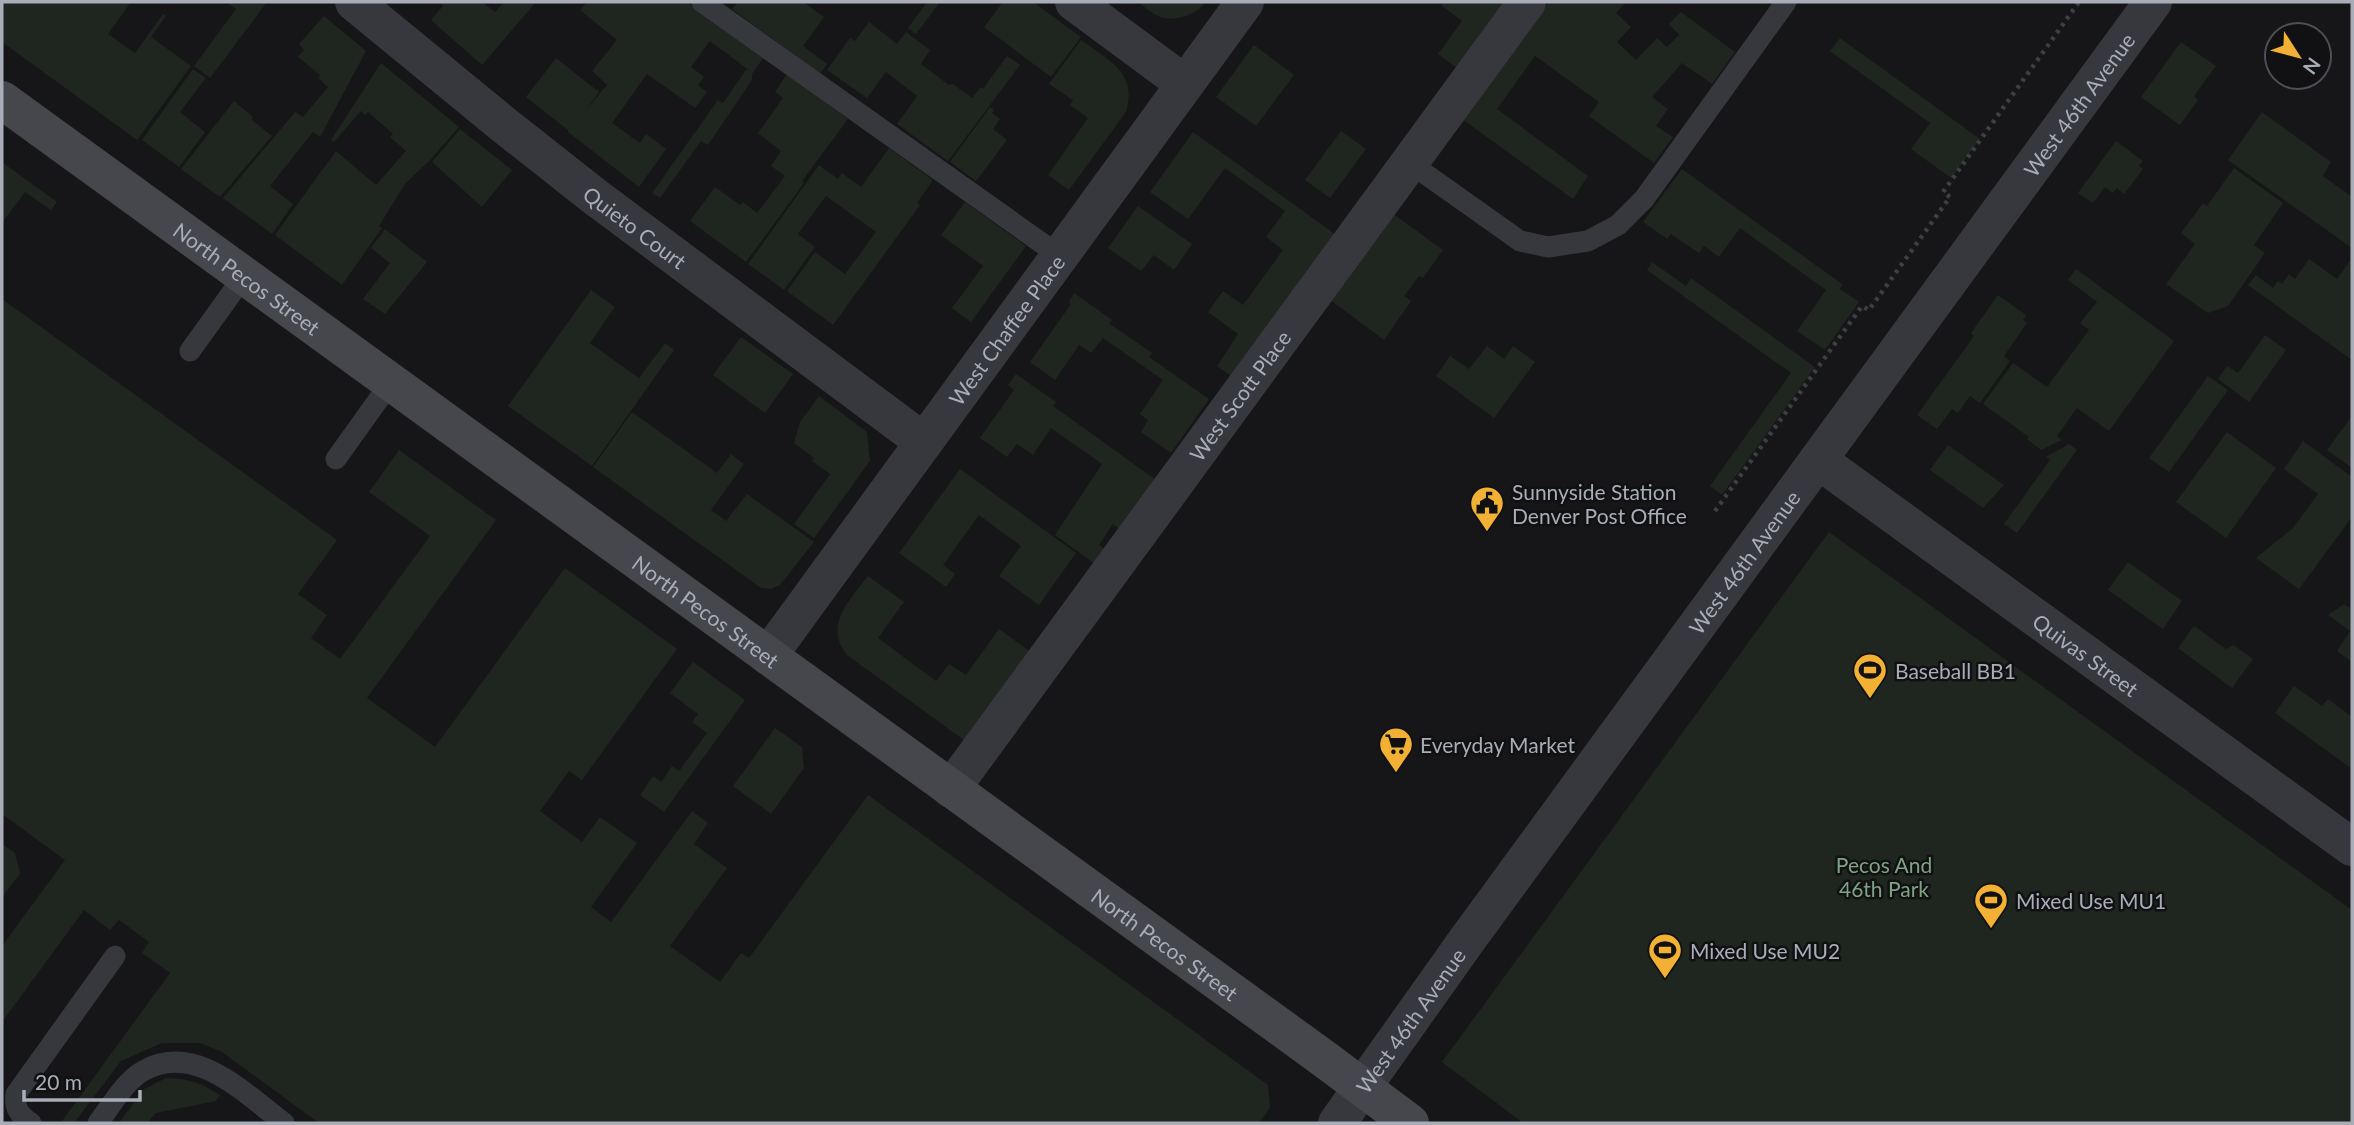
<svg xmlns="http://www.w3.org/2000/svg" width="2354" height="1125" viewBox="0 0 2354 1125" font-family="Lato,sans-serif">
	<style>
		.green { fill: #1e261f }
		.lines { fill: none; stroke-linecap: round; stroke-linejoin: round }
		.path { stroke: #3d3f44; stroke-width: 4.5; stroke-dasharray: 3.5 5; stroke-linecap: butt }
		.service { stroke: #37383d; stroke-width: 21 }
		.minor { stroke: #37383d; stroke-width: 38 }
		.tertiary { stroke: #37383d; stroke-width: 38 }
		.secondary { stroke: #45474d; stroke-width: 38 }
		.labels { text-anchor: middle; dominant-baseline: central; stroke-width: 5; stroke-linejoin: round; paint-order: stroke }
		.street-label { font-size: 21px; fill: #a8adb8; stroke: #111113 }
		.poi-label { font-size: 21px; fill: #a8adb8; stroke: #111113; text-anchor: start }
		.park-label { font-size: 21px; fill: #7fa381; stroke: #111113 }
	</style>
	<rect width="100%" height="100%" fill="#161618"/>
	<path class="green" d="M2 2H131L108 34 135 53 163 14 166 16 151 37 191 66 137 140 2 42Z
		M226 2H267L210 78 194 66 236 9Z
		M442 2H482L495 12 504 2H536L482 65 431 20 443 6 441 4Z
		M587 2H688L764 57 752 74V80L708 145 701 141 660 198 652 193 718 100 723 103 746 70 750 71 710 41 691 67 704 77 698 85 707 92 695 108 647 74 612 123 640 143 646 134 666 149 639 187 568 132V130L526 97 556 58 599 92 586 110 607 85 592 71 617 40 580 10Z
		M738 2H803L824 17 803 46 827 64 820 74 732 9Z
		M927 2H940L916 34 908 28Z
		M1003 2H1033L1081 37 1051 77 984 27Z
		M1138 2H1206C1196 15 1174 23 1158 16 1151 13 1144 6 1138 2Z
		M1444 2H1505L1457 68 1438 54 1462 21 1441 5Z
		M1549 2H1626L1616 13 1631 27 1617 42 1636 60 1657 38 1667 47 1679 35 1669 24 1681 12 1735 52 1712 84 1682 63 1652 97 1668 109 1656 126 1673 137 1654 163 1589 116 1599 102 1535 56 1497 109 1588 176 1573 199 1462 119Z
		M324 16 366 51 320 137 313 132 270 186 293 204 272 234 223 198 295 112 303 117 328 87 318 78 320 75 298 57 304 50 299 44Z
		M869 22 897 44 906 32 930 50 921 64 949 85 953 84 972 98 981 87 983 89 1007 56 1020 65 948 161 897 124 917 96 886 72 867 98 827 70 850 38 855 41Z
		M1840 38 1980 139 1951 178 1911 149 1930 123 1830 51Z
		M1081 40C1108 60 1138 72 1126 112L1069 190 1048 175 1088 118 1070 105 1073 100 1049 84Z
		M2181 42 2216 66 2194 96 2198 100 2180 125 2141 97Z
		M1254 45 1294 75 1256 126 1216 97Z
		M381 63 459 127 431 159 405 184 379 226 382 228 342 285 275 235 336 151 376 185 406 151 390 137 393 134 368 112 365 115 361 111 334 142 331 140Z
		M193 69 206 78 180 112 205 132 179 167 142 140Z
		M787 74 848 119 802 181 804 183 746 262 690 221 715 187 740 205 743 202 757 213 785 176 771 166 781 151 758 133 783 98 775 92Z
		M234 101 253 117 252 120 272 136 220 197 181 169Z
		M990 107 994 110 992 113 1000 119 993 129 1007 140 976 181 950 162Z
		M2262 112 2331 162 2323 176 2352 197V248L2228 160Z
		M460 129 512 170 482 207 432 162Z
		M1341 131 1366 149 1330 198 1305 180Z
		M1193 132 1335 234 1232 377 1217 366 1238 334 1208 312 1223 291 1243 305 1283 250 1266 237 1285 211 1225 168 1188 219 1150 192Z
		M2116 141 2143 161 2139 166 2143 169 2124 194 2117 188 2113 193 2105 187 2093 203 2078 193Z
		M889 148 933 180 917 203 920 205 833 325 787 291 815 252 845 274 876 232 826 196 798 234 815 247 784 290 748 264 819 165 838 179 842 173 861 187Z
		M2 162 57 202 51 210 25 192 2 223Z
		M2234 168 2283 203 2254 245 2265 253 2228 306 2208 313 2166 284 2195 244 2181 233 2203 203 2207 206Z
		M1682 169 1842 284 1840 289 1859 302 1825 350 1797 331 1826 290 1740 228 1719 257 1704 246 1699 253 1671 234 1667 239 1643 222Z
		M965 202 1026 246 971 322 952 308 983 266 941 235Z
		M1138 206 1192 244 1174 270 1154 255 1141 271 1108 248Z
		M1392 213 1443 250 1423 278 1419 276 1404 296 1411 301 1384 340 1329 299Z
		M385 229 427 262 385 314 363 299 390 263 371 248Z
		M2352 258V360L2248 285 2256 275 2273 288 2278 281 2282 284 2289 274 2295 279 2309 259 2337 279Z
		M1652 262 1686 286 1691 278 1815 367 1722 495 1710 486 1791 373 1647 270Z
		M2076 269 2174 341 2109 431 2077 408 2057 436 2062 440 2041 450 2027 439 2029 437 1983 404 2013 363 2047 387 2089 330 2080 323 2097 302 2068 280Z
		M591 290 615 307 590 343 639 378 665 343 674 350 592 466 508 406Z
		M1074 293 1112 320 1110 324 1152 353 1149 357 1209 399 1171 453 1141 432 1148 420 1140 414 1163 380 1103 338 1091 353 1079 345 1055 380 1030 362 1071 304 1069 302Z
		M1998 295 2026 315 2023 320 2027 323 2004 356 2010 361 1980 403 1970 396 1958 413 1952 409 1937 429 1917 415 1974 336 1971 333Z
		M2 299 337 540 298 594 327 615 311 638 340 659 430 536 369 492 399 450 496 520 367 698 435 747 565 568 677 649 582 780 569 771 540 811 582 842 600 817 637 843 591 907 611 922 692 811 708 823 694 844 727 868 670 946 720 982 741 953 749 958 868 795 1268 1085 1270 1108 1259 1123H319L222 1052 200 1043H162L121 1061 74 1123H65L62 1121 170 973 142 953 149 942 119 920 110 930 84 910 2 1022V946L65 860 2 814Z
		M2265 335 2286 350 2249 402 2218 379 2227 366 2238 373Z
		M741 337 793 374 765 413 713 375Z
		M1487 346 1504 359 1513 346 1535 362 1494 418 1436 376 1450 356 1469 369Z
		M1016 374 1056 402 1053 406 1159 482 1124 532 1113 524 1099 545 1108 551 1098 566 1055 535 1102 464 1051 428 1033 455 1017 444 1007 457 980 438 1014 390 1008 385Z
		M2208 376 2228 390 2169 472 2149 458Z
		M819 396 867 432 870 461 814 538 794 524 830 474 812 461 814 458 794 443 800 422Z
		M632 412 717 473 731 454 744 464 711 510 726 521 747 494 814 542 780 585 771 589 761 588 593 467Z
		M2352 416V468L2327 450Z
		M2227 432 2276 468 2226 538 2176 502Z
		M2303 441 2352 477V517L2299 589 2256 558 2293 528 2318 494 2284 469Z
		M2069 444 2077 450 2017 533 2004 524 2050 460 2046 457Z
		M1948 445 2004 485 1983 508 1930 470Z
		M960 469 1076 553 1039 605 999 576 1021 546 979 515 943 565 955 574 946 587 899 553Z
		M1829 532 2352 910V1123H1523L1442 1062Z
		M2128 562 2182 601 2163 629 2108 590Z
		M868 576 904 602 878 638 936 681 949 664 966 675 999 629 1032 653 968 743 847 655C823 625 850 600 868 576Z
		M2344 604 2350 608 2352 605V662L2337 651 2350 631 2328 615Z
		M2194 626 2226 649 2234 645 2253 659 2232 688 2178 648Z
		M693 662 745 700 664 812 640 795 653 776 661 782 672 766 679 771 707 733 692 722 698 714 670 693Z
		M2294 686 2322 706 2328 699 2352 717V769L2275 713Z
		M775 728 802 747 804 768 771 814 733 786Z
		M2 844 15 853 20 874 2 897Z
		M166 1078C190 1079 199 1082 220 1095L216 1101 156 1113 147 1123H119L144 1089Z"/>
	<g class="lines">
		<path class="path" d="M1715 511 1862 306 1869 310 1950 197 1943 192 2079 2"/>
		<path class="service" d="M702 2 1060 256
			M1410 163 1520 241 1548 247 1588 241 1618 225 1644 199 1786 2
			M190 351 244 276
			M336 459 391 382
			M31 1123C19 1115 14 1108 16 1094L115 956
			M98 1123C111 1106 124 1082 143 1071 195 1041 245 1094 284 1123"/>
		<g class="minor">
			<path id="s1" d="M354 2 504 125 594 196 924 442"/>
			<path d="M1074 2 1185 84"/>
			<path id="s2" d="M1818 460 2352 847"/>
			<path id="s3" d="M768 656 1245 2"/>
			<path id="s4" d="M951 789 1527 2"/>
		</g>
		<path class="tertiary" id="s5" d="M1337 1123 1467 940 2153 2"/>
		<path class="secondary" id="s6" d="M2 100 1323 1058 1410 1123"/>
	</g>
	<defs>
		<g id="civic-pin" transform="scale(1.75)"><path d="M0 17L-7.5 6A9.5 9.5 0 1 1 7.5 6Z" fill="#f2b134" stroke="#111113"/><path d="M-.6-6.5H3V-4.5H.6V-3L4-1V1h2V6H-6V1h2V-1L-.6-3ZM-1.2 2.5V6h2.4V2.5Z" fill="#111"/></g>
		<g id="stadium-pin" transform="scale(1.75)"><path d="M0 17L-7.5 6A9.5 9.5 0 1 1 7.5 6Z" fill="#f2b134" stroke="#111113"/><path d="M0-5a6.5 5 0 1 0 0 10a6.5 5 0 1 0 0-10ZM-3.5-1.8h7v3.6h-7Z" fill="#111"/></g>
		<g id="supermarket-pin" transform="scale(1.75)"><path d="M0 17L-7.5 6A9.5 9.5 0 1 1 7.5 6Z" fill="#f2b134" stroke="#111113"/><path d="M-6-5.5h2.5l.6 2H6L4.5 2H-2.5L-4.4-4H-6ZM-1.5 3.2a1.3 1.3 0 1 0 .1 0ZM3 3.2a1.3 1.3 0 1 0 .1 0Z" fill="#111"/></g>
	</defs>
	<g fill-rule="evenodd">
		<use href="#civic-pin" x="1487" y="503"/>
		<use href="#stadium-pin" x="1870" y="670"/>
		<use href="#supermarket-pin" x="1396" y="744"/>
		<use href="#stadium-pin" x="1991" y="900"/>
		<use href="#stadium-pin" x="1665" y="950"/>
	</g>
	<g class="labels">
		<g class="street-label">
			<text stroke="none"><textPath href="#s5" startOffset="1260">West 46th Avenue</textPath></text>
			<text stroke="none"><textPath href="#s1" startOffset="360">Quieto Court</textPath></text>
			<text stroke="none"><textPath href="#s6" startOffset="303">North Pecos Street</textPath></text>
			<text stroke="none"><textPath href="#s3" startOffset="404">West Chaffee Place</textPath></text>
			<text stroke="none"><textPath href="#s4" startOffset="488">West Scott Place</textPath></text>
			<text stroke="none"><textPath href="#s5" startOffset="693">West 46th Avenue</textPath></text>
			<text stroke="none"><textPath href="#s6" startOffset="870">North Pecos Street</textPath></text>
			<text stroke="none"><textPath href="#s2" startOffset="331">Quivas Street</textPath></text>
			<text stroke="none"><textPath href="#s6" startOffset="1437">North Pecos Street</textPath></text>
			<text stroke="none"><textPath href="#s5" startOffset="126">West 46th Avenue</textPath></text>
		</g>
		<g class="poi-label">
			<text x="1512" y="491">Sunnyside Station<tspan x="1512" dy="24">Denver Post Office</tspan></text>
			<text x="1895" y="670">Baseball BB1</text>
			<text x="1420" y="744">Everyday Market</text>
			<text x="2016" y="900">Mixed Use MU1</text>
			<text x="1690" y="950">Mixed Use MU2</text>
		</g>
		<g class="park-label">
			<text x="1884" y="864">Pecos And<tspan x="1884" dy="24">46th Park</tspan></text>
		</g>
	</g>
	<rect width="2354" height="1125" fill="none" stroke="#a8adb8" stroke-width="7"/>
	<g transform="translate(2298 56) rotate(126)"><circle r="33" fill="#111113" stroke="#4d4f55" stroke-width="2"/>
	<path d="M0-5L12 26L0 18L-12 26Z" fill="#f2b134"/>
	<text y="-10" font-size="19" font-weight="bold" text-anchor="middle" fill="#a8adb8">N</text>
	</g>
	<path d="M24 1090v10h116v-10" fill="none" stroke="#a8adb8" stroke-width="3.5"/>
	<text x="35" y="1090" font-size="21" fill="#a8adb8" stroke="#111113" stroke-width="5" paint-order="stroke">20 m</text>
</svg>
